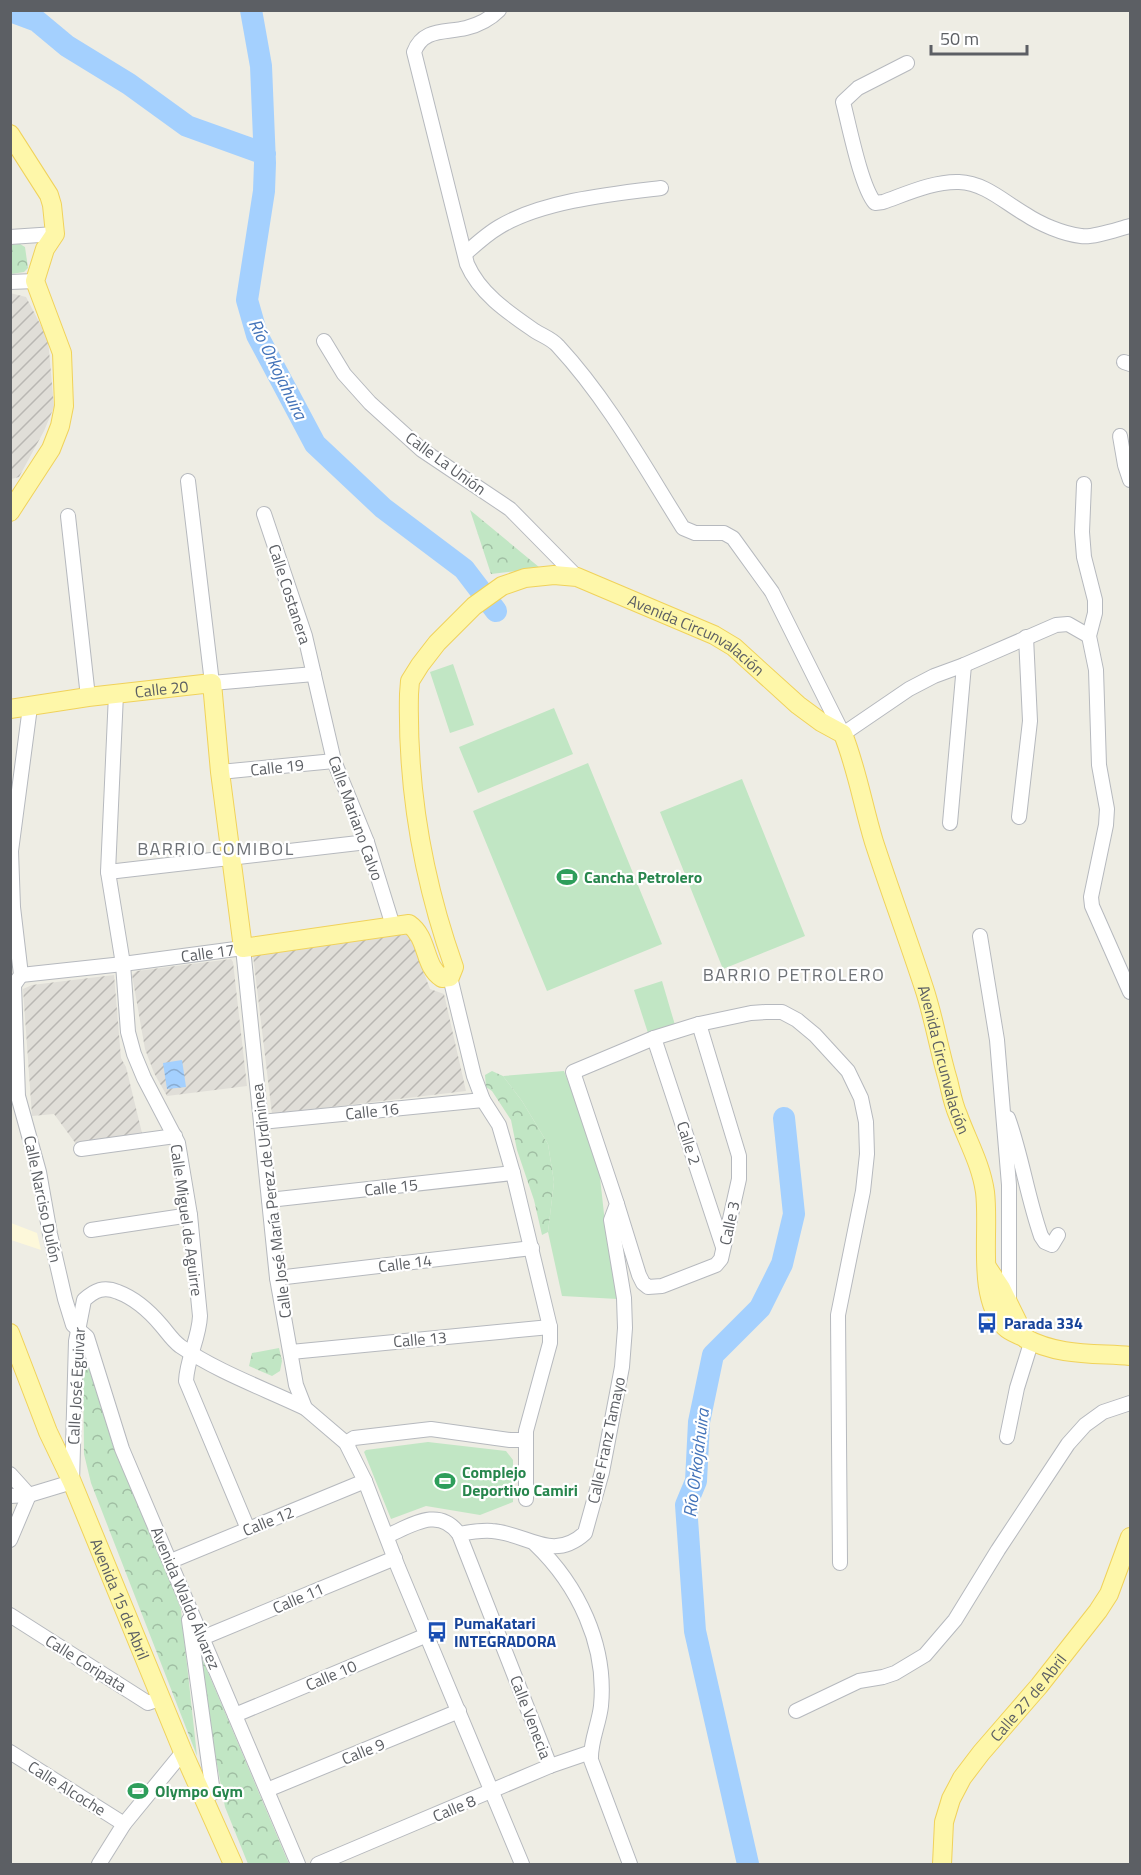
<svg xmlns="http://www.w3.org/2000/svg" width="1141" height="1875" viewBox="0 0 1141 1875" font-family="'Titillium Web',sans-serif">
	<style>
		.commercial { fill: #fdf8da }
		.industrial { fill: url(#industrial-furrows) }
		.green { fill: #c1e6c4 }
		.park { fill: url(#park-crowns) }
		.water { fill: url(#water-waves) }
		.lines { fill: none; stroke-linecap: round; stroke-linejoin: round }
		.river { stroke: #a4d0fe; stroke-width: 22 }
		.minor-casing { stroke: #b6b9be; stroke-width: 16 }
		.major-casing { stroke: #f0d25b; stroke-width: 20 }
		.minor { stroke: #fff; stroke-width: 14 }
		.major { stroke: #fef7a9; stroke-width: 18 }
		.labels { text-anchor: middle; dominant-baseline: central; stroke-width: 4.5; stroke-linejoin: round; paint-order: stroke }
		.street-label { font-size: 16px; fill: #5c5f64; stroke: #fff }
		.leisure-label { font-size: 16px; font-weight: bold; fill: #27864d; stroke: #fff; text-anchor: start }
		.transit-label { font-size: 16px; font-weight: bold; fill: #164399; stroke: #fff; text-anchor: start }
		.water-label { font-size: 18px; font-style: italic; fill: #4373b9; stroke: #fff }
		.neighbourhood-label { font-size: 18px; letter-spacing: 1.5px; fill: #6d7176; stroke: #fff }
	</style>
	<defs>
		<pattern id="industrial-furrows" width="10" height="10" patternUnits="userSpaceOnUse" patternTransform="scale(1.5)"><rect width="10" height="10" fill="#e0ded8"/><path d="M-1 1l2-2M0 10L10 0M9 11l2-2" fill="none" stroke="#b9b7b3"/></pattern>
		<pattern id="park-crowns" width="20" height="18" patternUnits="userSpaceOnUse" patternTransform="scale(1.5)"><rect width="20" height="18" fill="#c1e6c4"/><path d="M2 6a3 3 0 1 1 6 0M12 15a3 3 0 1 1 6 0" fill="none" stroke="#a0bea3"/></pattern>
		<pattern id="water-waves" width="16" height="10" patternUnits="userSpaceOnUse" patternTransform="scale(1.5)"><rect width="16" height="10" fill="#a4d0fe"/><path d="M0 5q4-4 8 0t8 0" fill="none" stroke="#89acd1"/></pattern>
	</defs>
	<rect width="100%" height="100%" fill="#eeede4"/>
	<path class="commercial" d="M11 1223 37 1233 41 1250 11 1240Z"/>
	<path class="industrial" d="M10 293 26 297 48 339 54 407 44 431 19 477 11 479Z
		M409 933 430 989 444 994 466 1091 272 1114 252 947Z
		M231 959 233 962 247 1086 167 1096 154 1073 145 1049 132 975 137 971Z
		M114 975 121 1058 126 1067 142 1133 76 1144 54 1114 32 1116 23 989 32 985Z"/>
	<path class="green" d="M453 664 474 725 450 733 430 672Z
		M554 708 573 754 478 793 459 747Z
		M588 763 662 944 547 991 473 811Z
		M742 779 805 936 723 969 660 812Z
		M662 981 675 1025 648 1033 634 990Z
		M564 1071 598 1159 605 1223 618 1299 562 1296 548 1232 554 1182 548 1144 522 1101 503 1076Z
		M428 1442 506 1451 513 1460V1502L480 1515 426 1506 391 1519 364 1452 366 1450Z"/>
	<path class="park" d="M20 244 25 247 28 268 24 272 11 274V245Z
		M470 510 545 572 525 570 491 574Z
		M492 1071 503 1076 522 1101 548 1144 554 1182 548 1232 542 1235 534 1200 517 1150 511 1120 492 1091 486 1087 485 1075Z
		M279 1348 282 1361 280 1371 272 1376 249 1366 252 1353Z
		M83 1352H85L114 1449 176 1594 181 1610 197 1756 91 1483 84 1454Z
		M199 1651 289 1864H248L225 1807 203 1689Z"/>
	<path class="water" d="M182 1060 186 1087 167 1089 163 1063Z"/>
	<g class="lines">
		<path class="river" d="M251 10 261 66 265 163 264 191 247 300 257 335 315 444 383 508 464 569 496 611
			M10 11 37 21 67 46 129 84 187 126 265 154
			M748 1864 695 1631 686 1505 696 1481 699 1422 713 1355 760 1308 782 1264 794 1214 784 1118"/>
		<g class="minor-casing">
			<g id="minor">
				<path d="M499 10C490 19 478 25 466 28 445 33 423 28 414 52L467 264C480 294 509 313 535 331 543 336 552 339 558 346 608 400 644 466 683 528L695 533H724L733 538 772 592 843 734 909 689 934 676 964 665 1056 625 1068 624 1089 636"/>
				<path d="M907 63 858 88 843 102C849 125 861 187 875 203L883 202C906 194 934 181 959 182 985 183 1004 202 1025 214 1040 224 1063 234 1081 236 1093 238 1118 229 1130 226"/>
				<path d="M10 237 55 234"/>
				<path d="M466 253C476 244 487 234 499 227 542 201 611 194 661 188"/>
				<path d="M10 282 35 281"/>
				<path d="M324 341 344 374 370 403 422 450 510 509 577 577"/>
				<path d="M1124 362 1130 364"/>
				<path d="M1120 436 1125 465 1130 480"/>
				<path d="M188 481 212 683 314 674"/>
				<path d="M1084 484 1082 532 1084 557 1095 600V613L1089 636 1096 670 1099 765 1107 809 1106 825 1091 897 1092 906 1130 992"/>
				<path d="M264 514 305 636 334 761 367 842 393 926"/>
				<path d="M68 516 88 697"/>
				<path d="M116 694 108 872 123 964 128 1032 134 1054 144 1078 178 1143 190 1215 200 1316C199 1339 187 1358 186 1381L248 1529"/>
				<path d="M30 707 11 851 13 907 21 975 14 985 18 1096 39 1172 50 1234 65 1299 73 1325 87 1337 122 1449 298 1864"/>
				<path d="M220 772 334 761"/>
				<path d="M1019 817 1030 721 1026 637"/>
				<path d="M950 823 964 665"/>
				<path d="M108 872 367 842"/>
				<path d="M980 936 997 1040 1009 1185V1301"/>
				<path id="s1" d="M21 975 123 964 243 948 277 1278 296 1385 305 1408 346 1443 365 1481 398 1567 522 1864"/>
				<path d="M450 977 474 1076 483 1100 499 1125 513 1173 550 1327V1343L526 1431V1499"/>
				<path d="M654 1038 723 1247"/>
				<path d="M1008 1118C1022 1157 1027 1196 1041 1236L1045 1242 1052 1245 1058 1235"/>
				<path d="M261 1122 483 1100"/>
				<path d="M81 1149 175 1136"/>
				<path d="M269 1200 513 1173"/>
				<path d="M617 1204 639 1275 643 1283 648 1287 662 1286 716 1265 721 1259 739 1179V1156L699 1024"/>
				<path d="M91 1230 190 1215"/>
				<path d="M277 1278 532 1248"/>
				<path d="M291 1352 550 1327"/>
				<path d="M1007 1437 1017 1388 1031 1343"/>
				<path d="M346 1443 354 1438 431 1429 510 1440H526"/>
				<path d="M10 1474 29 1495 10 1540"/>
				<path d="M10 1496 29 1495 72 1482 76 1341 84 1300C95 1290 104 1286 118 1292 134 1298 150 1312 161 1325 168 1333 172 1340 180 1346 218 1372 263 1388 305 1408"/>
				<path d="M459 1534C470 1532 481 1530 492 1531 527 1533 552 1563 585 1533L602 1472 622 1367 625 1328 624 1298 611 1220 617 1204 573 1072 654 1038 699 1024 751 1013 766 1012H782L797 1020 815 1035 848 1071 861 1098 866 1122 867 1154 863 1191 838 1315 840 1563"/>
				<path d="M387 1536C412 1525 439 1506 459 1534L550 1766"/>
				<path d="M535 1544C578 1585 607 1645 601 1706 599 1724 590 1742 591 1760L630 1864"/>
				<path d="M171 1561 365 1481"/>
				<path d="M10 1615 148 1703 162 1698"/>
				<path d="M189 1620 213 1793 204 1796"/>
				<path d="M202 1638 395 1558"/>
				<path d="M796 1711 859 1681 883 1677 895 1673 925 1655 955 1620 998 1550 1068 1444 1085 1425 1103 1412 1130 1403"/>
				<path d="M235 1715 427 1635"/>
				<path d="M10 1752 124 1824"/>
				<path d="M267 1790 459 1711"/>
				<path d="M99 1864 124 1824 183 1752"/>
				<path d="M318 1864 550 1766 591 1752"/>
			</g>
		</g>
		<g class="major-casing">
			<g id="major">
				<path d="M10 134 49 195 52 205 55 234 45 249 35 281 62 353 64 406 60 426 51 449 10 512"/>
				<path id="s2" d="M10 709 88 697 212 683 220 772 243 948 409 924C429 938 423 966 442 978L450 977 454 967C423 880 407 787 409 694L410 681 420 665 437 643 474 606 502 586 525 578 554 575 577 577 714 635 734 647 798 705 821 722 843 734C857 769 863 806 874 842 890 891 908 939 924 988 934 1018 939 1050 948 1080 951 1092 953 1104 958 1115 967 1140 981 1164 985 1192 990 1232 976 1296 1005 1327 1011 1333 1018 1334 1025 1338 1058 1356 1094 1353 1130 1356"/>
				<path d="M987 1267 1001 1288 1026 1339"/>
				<path id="s3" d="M10 1333 48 1432 72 1482 183 1752 233 1864"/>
				<path id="s4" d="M942 1864 944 1822 951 1799 962 1778 981 1753 1039 1686 1098 1611 1109 1594 1130 1537"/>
			</g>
		</g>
		<use href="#minor" class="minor"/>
		<use href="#major" class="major"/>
	</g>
	<defs>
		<g id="stadium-bare" transform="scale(1.62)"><path d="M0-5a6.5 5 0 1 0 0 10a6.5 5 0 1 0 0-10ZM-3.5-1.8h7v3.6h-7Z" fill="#2e9e5b" stroke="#fff" stroke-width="2.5" paint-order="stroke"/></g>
		<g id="bus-bare" transform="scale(1.62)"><path d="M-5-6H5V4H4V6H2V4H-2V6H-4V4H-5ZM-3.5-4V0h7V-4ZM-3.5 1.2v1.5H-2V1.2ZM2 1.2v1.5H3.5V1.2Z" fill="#1a4fb4" stroke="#fff" stroke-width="2.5" paint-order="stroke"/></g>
	</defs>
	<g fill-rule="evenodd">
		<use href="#stadium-bare" x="567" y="877"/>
		<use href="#bus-bare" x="987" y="1323"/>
		<use href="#stadium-bare" x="445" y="1481"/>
		<use href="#bus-bare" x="437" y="1632"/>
		<use href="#stadium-bare" x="138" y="1791"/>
	</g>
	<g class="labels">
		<g class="street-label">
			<text transform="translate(446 463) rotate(36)">Calle La Unión</text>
			<text transform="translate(290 594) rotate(72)">Calle Costanera</text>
			<text stroke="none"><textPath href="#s2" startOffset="1356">Avenida Circunvalación</textPath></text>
			<text stroke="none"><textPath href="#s2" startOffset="153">Calle 20</textPath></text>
			<text transform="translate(277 767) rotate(-6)">Calle 19</text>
			<text transform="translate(356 818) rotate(70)">Calle Mariano Calvo</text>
			<text stroke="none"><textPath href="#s1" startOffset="188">Calle 17</textPath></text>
			<text stroke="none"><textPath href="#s2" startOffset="1876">Avenida Circunvalación</textPath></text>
			<text transform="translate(372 1111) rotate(-6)">Calle 16</text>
			<text transform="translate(689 1143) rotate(72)">Calle 2</text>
			<text transform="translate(391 1187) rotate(-6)">Calle 15</text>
			<text transform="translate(43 1199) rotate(78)">Calle Narciso Dulón</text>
			<text transform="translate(271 1201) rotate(-97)">Calle José María Perez de Urdininea</text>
			<text transform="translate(187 1220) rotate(82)">Calle Miguel de Aguirre</text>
			<text transform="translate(729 1223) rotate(-78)">Calle 3</text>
			<text transform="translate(405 1263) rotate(-7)">Calle 14</text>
			<text transform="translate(420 1339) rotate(-5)">Calle 13</text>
			<text transform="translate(76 1386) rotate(-87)">Calle José Eguivar</text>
			<text transform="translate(606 1440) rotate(-78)">Calle Franz Tamayo</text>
			<text transform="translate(268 1521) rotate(-22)">Calle 12</text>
			<text transform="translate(186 1598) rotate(67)">Avenida Waldo Álvarez</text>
			<text transform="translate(298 1598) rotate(-23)">Calle 11</text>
			<text stroke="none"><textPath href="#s3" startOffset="288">Avenida 15 de Abril</textPath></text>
			<text transform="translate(86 1663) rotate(32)">Calle Coripata</text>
			<text transform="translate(331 1675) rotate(-23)">Calle 10</text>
			<text stroke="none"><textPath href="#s4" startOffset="194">Calle 27 de Abril</textPath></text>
			<text transform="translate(531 1717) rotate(69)">Calle Venecia</text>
			<text transform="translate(363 1751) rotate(-22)">Calle 9</text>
			<text transform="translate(67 1788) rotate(32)">Calle Alcoche</text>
			<text transform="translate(454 1808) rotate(-23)">Calle 8</text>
		</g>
		<g class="leisure-label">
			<text x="584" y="877">Cancha Petrolero</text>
			<text x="462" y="1472">Complejo<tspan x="462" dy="18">Deportivo Camiri</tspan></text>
			<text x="155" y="1791">Olympo Gym</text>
		</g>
		<g class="transit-label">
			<text x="1004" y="1323">Parada 334</text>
			<text x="454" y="1623">PumaKatari<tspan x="454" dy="18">INTEGRADORA</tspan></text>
		</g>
		<g class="water-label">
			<text transform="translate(278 369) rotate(64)">Río Orkojahuira</text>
			<text transform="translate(696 1463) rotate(-83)">Río Orkojahuira</text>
		</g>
		<g class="neighbourhood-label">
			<text x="216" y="848">BARRIO COMIBOL</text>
			<text x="794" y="974">BARRIO PETROLERO</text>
		</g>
	</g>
	<rect width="1141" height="1875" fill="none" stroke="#5c5f64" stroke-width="24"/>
	<path d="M931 45v9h96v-9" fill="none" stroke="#5c5f64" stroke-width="3"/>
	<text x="940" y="45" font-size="18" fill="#5c5f64" stroke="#ffffff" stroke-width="4.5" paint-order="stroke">50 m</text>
</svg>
